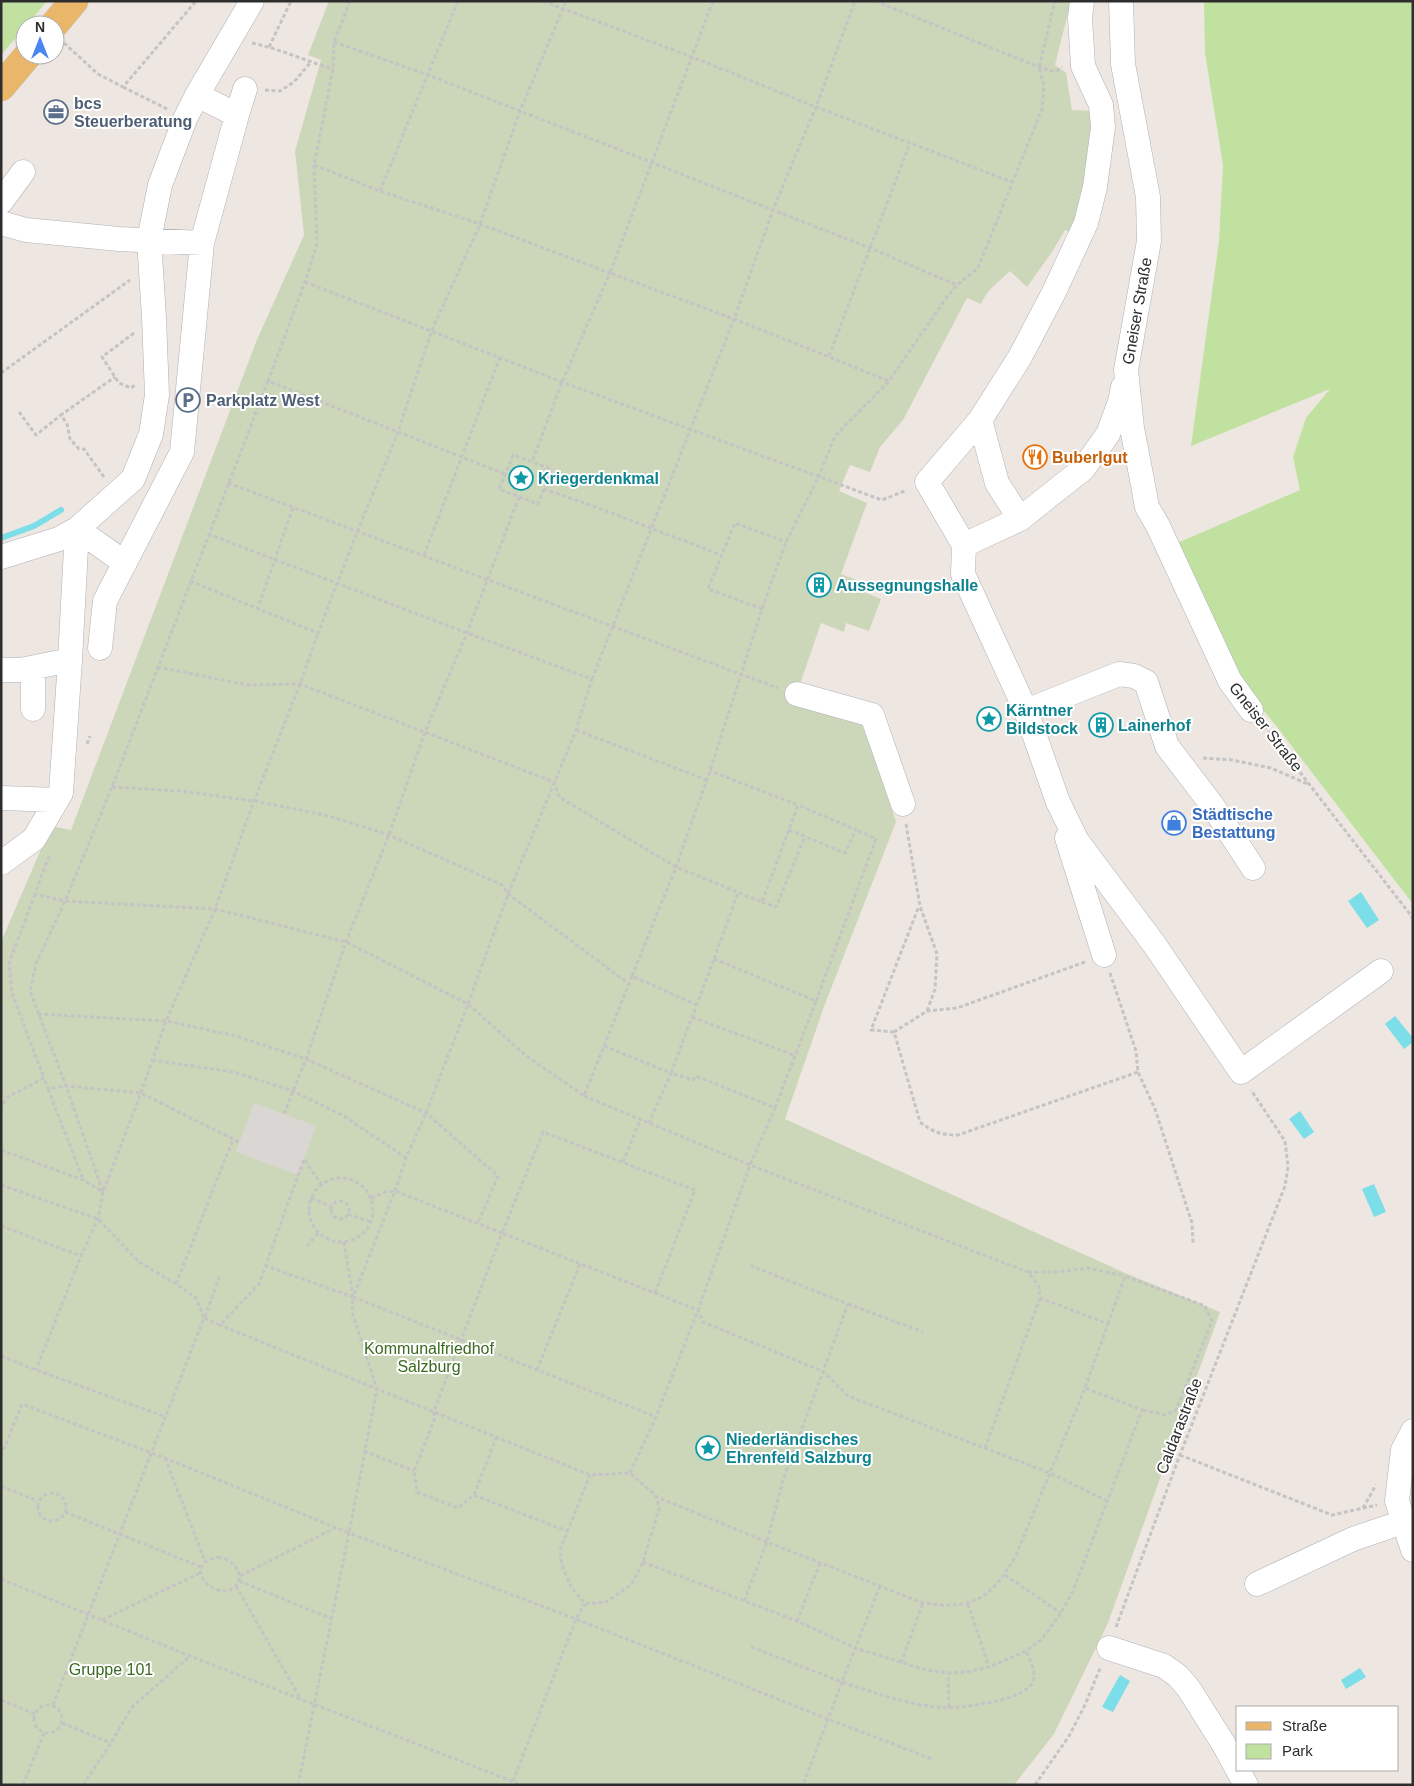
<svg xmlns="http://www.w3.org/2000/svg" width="1414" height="1786" viewBox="0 0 1414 1786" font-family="Helvetica,sans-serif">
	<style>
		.green { fill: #c1e1a1 }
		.cemetery { fill: #ccd7b9 }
		.plaza { fill: #dad6d4 }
		.water { fill: #7bdee9 }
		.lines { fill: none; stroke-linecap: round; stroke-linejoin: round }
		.stream { stroke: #7bdee9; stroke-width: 6 }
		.minor-casing { stroke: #adb1b9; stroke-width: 25 }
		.major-casing { stroke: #c4c4c4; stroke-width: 29 }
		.path { stroke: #c4c4c4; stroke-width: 3; stroke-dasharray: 4 2.5; stroke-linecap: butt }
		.minor { stroke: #fff; stroke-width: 24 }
		.major { stroke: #eab76a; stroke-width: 28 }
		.labels { text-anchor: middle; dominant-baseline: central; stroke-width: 4; stroke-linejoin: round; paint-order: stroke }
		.service-label { font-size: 16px; font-weight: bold; fill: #4e5e75; stroke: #fff; text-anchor: start }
		.street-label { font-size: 16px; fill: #2d2d2d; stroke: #fff }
		.food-label { font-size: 16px; font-weight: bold; fill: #c56008; stroke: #fff; text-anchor: start }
		.culture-label { font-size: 16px; font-weight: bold; fill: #0d838f; stroke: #fff; text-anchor: start }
		.shop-label { font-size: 16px; font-weight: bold; fill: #366cbe; stroke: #fff; text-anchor: start }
		.park-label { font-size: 16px; fill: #3a691f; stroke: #fff }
	</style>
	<rect width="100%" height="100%" fill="#eee6e1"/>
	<path class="green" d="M1 1H47L27 25H25V27L1 55Z
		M1204 1H1413V904L1274 723 1238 680 1175 544 1300 490 1293 457 1306 418 1330 389 1191 446 1219 241 1223 165 1205 53Z"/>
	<path class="cemetery" d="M329 1H1071L1055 65 1066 73 1072 110 1094 111 1090 181 1070 232 1065 230 1052 252 1027 287 1010 271C999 282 987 289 981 304L967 298 903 420 880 447 870 472 850 465 839 491 867 503 841 574 859 581 857 589 881 599 869 631 846 623 844 632 821 623 800 684 864 722 896 822 825 1004 785 1119 1125 1273 1220 1312 1108 1623 1054 1734 1014 1785H1V942L51 826 71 830 256 342 304 235 295 151 321 60 308 55Z"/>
	<path class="plaza" d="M254 1103 316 1126 298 1175 236 1152Z"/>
	<path class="water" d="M1361 892 1379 920 1367 928 1348 901Z
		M1395 1016 1413 1038V1042L1404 1049 1385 1024Z
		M1300 1111 1314 1132 1304 1139 1289 1119Z
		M1374 1184 1386 1212 1374 1217 1362 1189Z
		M1360 1668 1366 1677 1346 1689 1341 1680Z
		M1120 1675 1130 1681 1113 1712 1102 1707Z"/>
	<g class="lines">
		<path class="stream" d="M1 538 34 526 61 510"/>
		<g class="minor-casing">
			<path id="minor" d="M1082 1 1080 18 1083 66 1101 105 1103 127 1095 187 1086 223 1054 292 1020 357 980 420 927 482 964 545 963 574 1026 711 1058 802 1077 841 1154 944 1241 1072 1381 971
				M1121 1 1123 64 1148 197 1149 241 1126 370 1132 428 1143 485 1147 507 1158 526 1230 681 1251 710
				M237 115 245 89
				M1 202 23 172
				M1 223 26 230 119 239 202 243
				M980 420 997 483 1020 519
				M77 529 125 563
				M964 545 1020 519 1083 469 1108 434 1120 402 1123 387
				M1 557 59 539 77 529 133 479 151 434 157 395 154 317 149 240 160 185 185 119 197 95 252 1
				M100 648 105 601 182 452 202 243 237 115 197 95
				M1 670H21L70 660 77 529
				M797 694 872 715 903 804
				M33 709V668
				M1026 711 1119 674 1134 676 1146 682 1167 746 1212 805 1253 868
				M3 798 56 800
				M1067 838 1104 955
				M1 863 34 839 61 793 70 660
				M1413 1431 1403 1450 1397 1501 1413 1550
				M1257 1584 1353 1539 1403 1522
				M1109 1648 1164 1666 1178 1676 1189 1689 1223 1743 1246 1785"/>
		</g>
		<g class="major-casing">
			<path id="major" d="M54 25 74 1
				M1 87 28 55"/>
		</g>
		<path class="path" d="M350 1 334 42 333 69 314 165 380 191 480 224 610 273 562 382 532 462
			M543 1 692 57 816 107 1012 182
			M713 1 610 273 734 319 889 381
			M875 1 1039 67 1055 72 1062 67
			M334 42 428 75 870 248 957 285
			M64 43 98 74 123 87 196 1
			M252 43C280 49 306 61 333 69
			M269 47 291 1
			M123 87 167 109
			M265 90 280 91 294 82 310 63
			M314 165 317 244 305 282 268 381 505 474
			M380 191 458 1
			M305 282 562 382 882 500 907 490
			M134 333 102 357 119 383 131 388 135 385
			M829 356 910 143
			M1 373 130 280
			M268 381 112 787 65 901 36 964 30 991 66 1086 103 1192 141 1093 166 1021 215 909 254 801 300 684 318 633
			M19 412 36 435 61 415
			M104 477 84 449H79L70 439 67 424 61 415 115 377
			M228 483 778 688
			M544 489 538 504 499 489 513 455 551 469 544 489 593 506 721 555
			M208 534 467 633 592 679 576 730 508 894 468 1004 426 1113 406 1158 395 1191 353 1297 266 1266
			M424 555 500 357
			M190 581 318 633 358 530 398 432 432 330 480 224 520 111 566 1
			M762 609 708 589 735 523 786 542
			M257 610 293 508
			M157 667 248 685 300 684 554 782 559 797 676 867 762 902 798 805 710 771
			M592 679 734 319 773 210 816 107 855 1
			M1264 726 1413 918
			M576 730 707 780
			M87 744 90 736
			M1203 758 1232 760 1271 768 1310 785
			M112 787 181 791 254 801 325 815 389 835 502 885 508 894 628 983
			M906 824 920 906 937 954 935 989 927 1011
			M789 830 845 853 856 830 798 805
			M49 856 35 894 65 901 215 909 346 942 468 1004 524 1054 584 1096 632 976 697 1005
			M35 894 9 963 12 993 44 1078
			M762 902 776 907 805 836
			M714 959 816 1001 775 1108 696 1076 693 1080 671 1073Z
			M714 959 738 893
			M1085 962 957 1008 927 1011 894 1032 920 1122C932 1132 942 1135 958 1135L1138 1072
			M1110 973 1136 1051 1138 1072 1155 1109 1192 1223 1193 1243
			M632 976 676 867 710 771 762 609 786 542 818 478 835 436 889 381 947 297 957 285 978 268 1042 109 1044 85 1039 67 1055 1
			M816 1001 876 839 856 830
			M38 1014 166 1021 236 1036 306 1059 426 1113 498 1176 478 1223
			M692 1017 796 1056
			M894 1032 871 1030 919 906
			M604 1046 671 1073 649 1123
			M152 1060 233 1072 293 1091 344 1116 406 1158
			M48 1089 83 1179
			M584 1096 750 1165 1028 1272 1039 1286 1040 1298 1108 1324 1085 1388 1016 1555C992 1598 973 1611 923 1603L767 1542 657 1497
			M1 1110 6 1098 44 1078 48 1089 66 1086 141 1093 239 1142
			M284 1114 306 1059 346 942 389 835 425 732 467 633 519 497
			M1 1150 83 1180 103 1192 98 1219 81 1256 36 1370
			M623 1162 640 1120
			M309 1210a32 32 0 1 1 64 0a32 32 0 1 1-64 0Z
			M1 1185 98 1219 139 1262 176 1284 196 1298 204 1318
			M311 1198 332 1207
			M371 1198 385 1192 395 1191 502 1233 434 1411 435 1418 414 1471 417 1492 458 1508 474 1495 567 1531
			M331 1210a9 9 0 1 1 18 0a9 9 0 1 1-18 0Z
			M348 1214 371 1222
			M1 1226 81 1256
			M344 1242 353 1297 352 1312 377 1389 590 1475 630 1473 657 1497 659 1509 643 1562 632 1584 606 1602 585 1604 571 1587 562 1565 560 1550 590 1475
			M307 1246 318 1233
			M1028 1272H1058L1087 1268 1125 1276
			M176 1284 233 1139
			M655 1293 695 1190 543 1132 502 1233 698 1310 703 1322 824 1372 848 1396 1050 1473 1107 1501
			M353 1297 656 1417
			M848 1304 923 1332
			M205 1317 220 1275
			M1108 1324 1125 1276 1205 1306 1212 1321 1176 1410 1165 1415 1142 1410
			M1 1356 36 1370 166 1417
			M537 1370 580 1264
			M985 1448 1040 1298
			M364 1451 414 1471
			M1180 1455 1332 1515 1377 1505
			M1 1456 22 1404 165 1458 349 1533 377 1389 220 1325
			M165 1458 205 1561
			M630 1473 656 1417 698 1310 750 1165 775 1108
			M1 1486 38 1501
			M38 1507a14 14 0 1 1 28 0a14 14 0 1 1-28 0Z
			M474 1495 497 1436
			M1363 1508 1376 1485
			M65 1512 201 1567
			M218 1557C230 1559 236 1565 240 1576 232 1615 171 1567 218 1557Z
			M643 1562 797 1621 855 1648 926 1670 948 1673 967 1672 989 1667 1026 1651 1042 1639 1061 1613 1073 1591 1142 1410 1085 1388
			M1005 1575 1061 1613
			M240 1576 335 1528
			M1 1579 190 1656 522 1785
			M239 1581 332 1619
			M236 1586 299 1696
			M880 1586 842 1682C877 1694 912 1706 949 1708L948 1673
			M744 1601 767 1542 783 1480 848 1304 749 1265
			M968 1604 989 1667
			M102 1620 200 1573
			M797 1621 820 1563
			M1116 1627 1178 1460 1285 1186 1288 1167 1285 1141 1251 1090
			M751 1647 842 1682 803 1785
			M901 1663 923 1603
			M1 1700 35 1714
			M34 1719a14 14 0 1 1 28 0a14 14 0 1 1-28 0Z
			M53 1705 204 1318 220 1325 259 1284 304 1159 322 1185
			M949 1708C968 1706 1032 1701 1034 1677 1035 1668 1029 1659 1026 1651
			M62 1723 111 1743
			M513 1781 576 1619 585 1604
			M23 1785 44 1733
			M83 1785 111 1743 132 1707 190 1656
			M298 1785 349 1533 576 1619 828 1719 932 1759
			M1035 1785 1069 1736 1085 1705 1101 1666"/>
		<use href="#minor" class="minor"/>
		<use href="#major" class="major"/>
	</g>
	<defs>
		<g id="office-ring" transform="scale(1.25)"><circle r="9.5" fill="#fff" stroke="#5c6f8a" stroke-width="1.5"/><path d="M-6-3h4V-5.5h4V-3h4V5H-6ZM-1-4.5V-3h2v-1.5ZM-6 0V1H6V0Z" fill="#5c6f8a"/></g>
		<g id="parking-ring" transform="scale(1.25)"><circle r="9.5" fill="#fff" stroke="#5c6f8a" stroke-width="1.5"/><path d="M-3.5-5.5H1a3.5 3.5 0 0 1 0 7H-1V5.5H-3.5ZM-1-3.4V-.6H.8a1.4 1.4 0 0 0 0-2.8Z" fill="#5c6f8a"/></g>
		<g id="restaurant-ring" transform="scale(1.25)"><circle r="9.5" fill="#fff" stroke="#e8710a" stroke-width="1.5"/><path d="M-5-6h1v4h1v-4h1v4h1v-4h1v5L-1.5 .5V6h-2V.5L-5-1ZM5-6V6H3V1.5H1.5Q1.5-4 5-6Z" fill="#e8710a"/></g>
		<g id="sight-ring" transform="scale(1.25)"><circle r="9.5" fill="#fff" stroke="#0f9aa8" stroke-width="1.5"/><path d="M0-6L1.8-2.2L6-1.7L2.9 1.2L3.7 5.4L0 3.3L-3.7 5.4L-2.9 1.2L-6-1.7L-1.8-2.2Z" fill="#0f9aa8"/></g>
		<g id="building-ring" transform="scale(1.25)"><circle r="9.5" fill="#fff" stroke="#0f9aa8" stroke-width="1.5"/><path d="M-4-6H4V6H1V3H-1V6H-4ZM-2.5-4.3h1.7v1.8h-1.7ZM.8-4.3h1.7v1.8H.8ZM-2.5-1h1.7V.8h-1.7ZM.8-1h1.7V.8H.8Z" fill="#0f9aa8"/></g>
		<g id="shop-ring" transform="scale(1.25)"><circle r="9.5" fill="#fff" stroke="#3f7fe0" stroke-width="1.5"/><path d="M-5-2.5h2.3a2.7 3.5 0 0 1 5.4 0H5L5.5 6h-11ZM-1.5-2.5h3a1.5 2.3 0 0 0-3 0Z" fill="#3f7fe0"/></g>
	</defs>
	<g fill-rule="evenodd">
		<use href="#office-ring" x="56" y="112"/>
		<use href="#parking-ring" x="188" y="400"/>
		<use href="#restaurant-ring" x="1035" y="457"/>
		<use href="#sight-ring" x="521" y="478"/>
		<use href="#building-ring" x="819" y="585"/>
		<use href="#sight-ring" x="989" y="719"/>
		<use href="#building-ring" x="1101" y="725"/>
		<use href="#shop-ring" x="1174" y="823"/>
		<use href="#sight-ring" x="708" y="1448"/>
	</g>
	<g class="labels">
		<g class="service-label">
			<text x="74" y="103">bcs<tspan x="74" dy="18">Steuerberatung</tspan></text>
			<text x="206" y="400">Parkplatz West</text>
		</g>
		<g class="street-label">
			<text transform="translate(1137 311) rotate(-80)">Gneiser Straße</text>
			<text transform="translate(1266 727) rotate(52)">Gneiser Straße</text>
			<text transform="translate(1179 1426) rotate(-69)">Caldarastraße</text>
		</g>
		<g class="food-label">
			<text x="1052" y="457">Buberlgut</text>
		</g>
		<g class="culture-label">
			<text x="538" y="478">Kriegerdenkmal</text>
			<text x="836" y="585">Aussegnungshalle</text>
			<text x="1006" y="710">Kärntner<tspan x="1006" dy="18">Bildstock</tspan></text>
			<text x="1118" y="725">Lainerhof</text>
			<text x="726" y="1439">Niederländisches<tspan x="726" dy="18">Ehrenfeld Salzburg</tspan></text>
		</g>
		<g class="shop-label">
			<text x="1192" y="814">Städtische<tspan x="1192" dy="18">Bestattung</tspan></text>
		</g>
		<g class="park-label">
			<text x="429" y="1348">Kommunalfriedhof<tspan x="429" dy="18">Salzburg</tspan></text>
			<text x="111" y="1669">Gruppe 101</text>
		</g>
	</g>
	<rect width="1414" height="1786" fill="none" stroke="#2d2d2d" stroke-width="5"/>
	<rect x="1236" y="1706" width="162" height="65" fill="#ffffff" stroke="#ababab"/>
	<rect x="1246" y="1722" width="25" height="8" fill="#eab76a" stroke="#ababab"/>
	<text x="1282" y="1731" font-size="15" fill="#2d2d2d">Straße</text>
	<rect x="1246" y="1744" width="25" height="15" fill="#c1e1a1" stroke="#ababab"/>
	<text x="1282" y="1756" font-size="15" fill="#2d2d2d">Park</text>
	<g transform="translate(40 40)"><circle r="24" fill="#ffffff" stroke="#ababab"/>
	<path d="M0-4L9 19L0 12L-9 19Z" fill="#4b85f1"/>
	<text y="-8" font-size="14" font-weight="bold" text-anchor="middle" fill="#2d2d2d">N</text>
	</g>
</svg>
